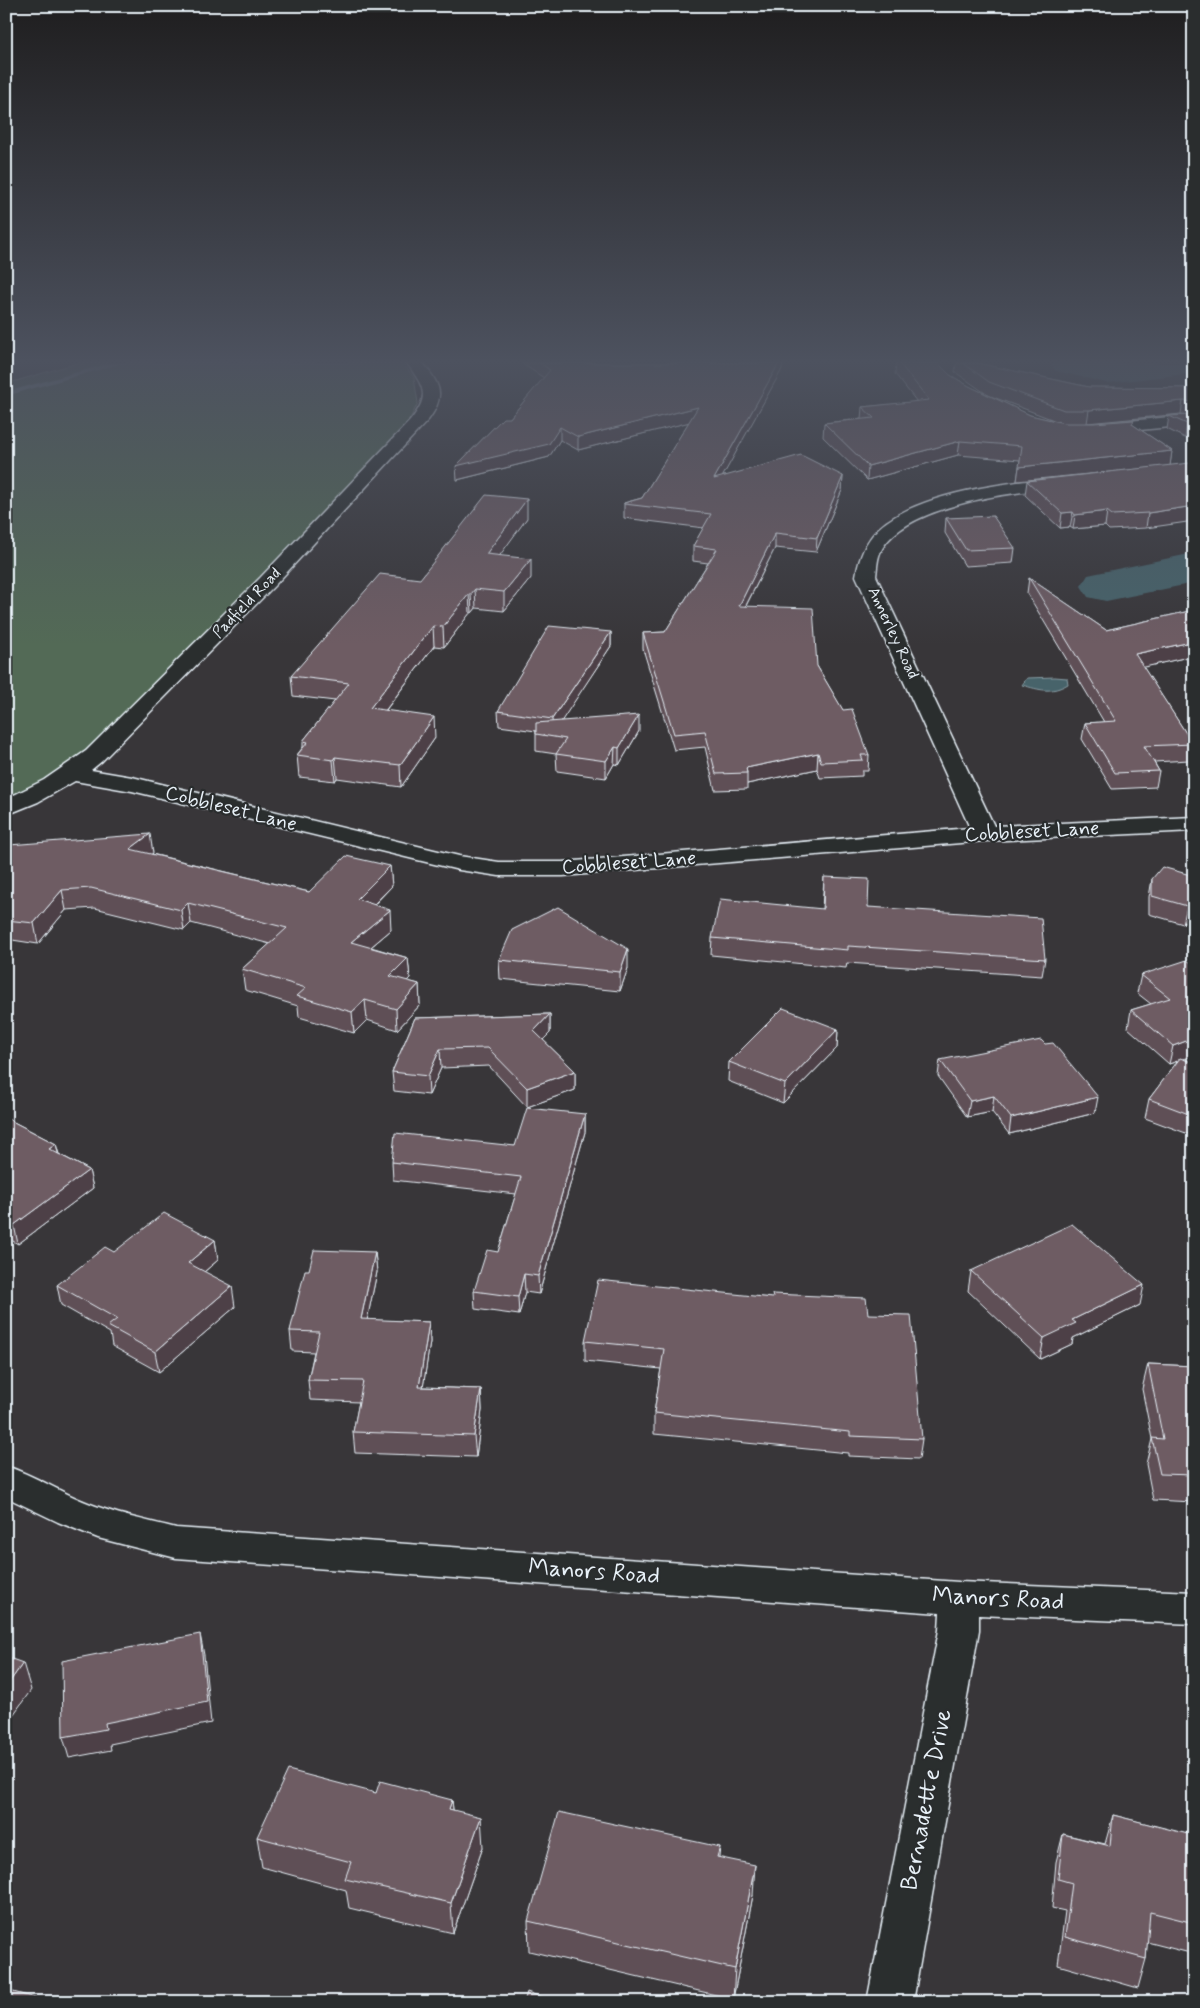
<svg xmlns="http://www.w3.org/2000/svg" width="1200" height="2008" viewBox="0 0 1200 2008" font-family="Mynerve,sans-serif">
	<style>
		.green { fill: #536a56; stroke: #9eaea7 }
		.water { fill: #47636b; stroke: #879ca3 }
		.lines { fill: none; stroke-linecap: round; stroke-linejoin: round }
		.stream { fill: #879ca3; fill-rule: evenodd }
		.river { fill: #47636b; fill-rule: evenodd }
		.street-casing { stroke: #e8f1f8; stroke-width: 3 }
		.street { fill: #2a2d2e; fill-rule: evenodd }
		.wall { fill: #5f4f56; stroke: #e8f1f8; fill-rule: evenodd }
		.shaded-wall { fill: #4d4046; stroke: #e8f1f8 }
		.building { fill: #6e5c64; stroke: #e8f1f8 }
		.labels { text-anchor: middle; dominant-baseline: central; stroke-width: 4.5; stroke-linejoin: round; paint-order: stroke }
		.far-street-label { font-size: 16px; fill: #e8f1f8; stroke: #2a2d2e }
		.street-label { font-size: 20px; fill: #e8f1f8; stroke: #2a2d2e }
		.near-street-label { font-size: 24px; fill: #e8f1f8; stroke: #2a2d2e }
	</style>
	<rect width="100%" height="100%" fill="#383639"/>
	<filter id="ink" filterUnits="userSpaceOnUse"><feTurbulence type="fractalNoise" baseFrequency=".02" numOctaves="2"/><feDisplacementMap in="SourceGraphic" scale="10" xChannelSelector="R" yChannelSelector="G"/><feConvolveMatrix kernelMatrix="1 2 1 2 8 2 1 2 1" color-interpolation-filters="sRGB"/></filter>
	<g filter="url(#ink)">
		<path class="green" d="M77 363H403L414 378 418 403 407 425 105 737 64 775 6 806V384Z"/>
		<path class="water" d="M1055 677 1067 678 1068 684C1051 694 1040 690 1022 685L1027 678Z"/>
		<g class="lines">
			<path class="stream" d="M110 363H123L6 396V392Z"/>
			<path class="river" d="M1050 363H1194V373L1107 383 1056 371Z
				M1194 553V583L1106 601 1088 597 1081 586 1088 575Z"/>
			<g class="street-casing">
				<path id="street" d="M407 363H423C440 385 446 395 429 419L275 585 102 761 91 770 132 777 459 856 499 862H563L970 828 856 576C859 558 865 542 878 529 918 492 1011 482 1063 477L1069 478 1072 482 1069 486C1052 490 1033 490 1016 493 978 498 896 514 880 553 877 560 877 569 876 576L994 826 1194 817V831L985 841 563 876H499L459 870 132 791 75 781 38 802 6 815V799L44 780 86 751 261 577 410 421C431 395 424 388 407 363Z
					M1181 416 1194 417V427L1181 426 1098 434 1092 433 1090 429 1092 425 1098 424Z
					M6 1466C33 1475 57 1490 83 1501 113 1514 145 1520 176 1528L959 1582 1194 1592V1624L979 1615V1630L913 2002H867L939 1630 940 1613 176 1558 98 1538 58 1522 6 1497Z"/>
			</g>
			<use href="#street" class="street"/>
		</g>
		<path class="wall" d="M521 363H784L781 371 722 476H843L842 490 816 552 775 548 746 606 817 666 869 755 868 771H862V776L820 778 817 769 747 784V789L715 790 705 747 674 750 643 649V633L665 632 708 563 693 561V546L704 528 624 518V503L642 498 689 422 578 450 560 440 549 457 457 480 510 418 544 378Z
			M896 363H938L950 375 969 386 988 395 955 372 956 363H977L1089 387 1194 388V415L1181 414 1087 423 1133 425 1172 451 1170 465 1146 528 1109 530 1105 526 1073 529 1070 527 1060 528 1025 495 1027 481 1131 470 1017 481 1020 460 958 455 867 480 823 437 824 423 861 419 862 407 917 402 895 374ZM988 395 1059 422 1030 415Z
			M1194 415 1185 438 1167 429 1169 416Z
			M527 518 499 555 531 578 504 611 476 608 472 613H470L444 647 434 646 386 710 435 738 401 787 337 778 335 781 299 777 297 755 303 747V741L335 701 293 696 291 676Z
			M946 518 1015 548 1013 563 965 566 945 533Z
			M1029 578 1106 630 1194 610V659H1192L1188 657 1143 667 1193 744 1189 760 1154 762 1159 771 1156 787 1112 789 1082 739 1085 723 1104 722 1027 593Z
			M611 632V646L561 721 639 731 619 765 614 764 606 778 557 771 556 754 536 751V731L499 726 498 711Z
			M6 850 153 853 152 854 309 892 390 866 392 886 374 905 391 930 371 947 408 958 410 978 407 981 419 984 420 1005 397 1030 367 1020 354 1033 299 1017 298 1006 245 990 242 969 270 944 191 923 184 930 95 908 66 910 38 944 6 939Z
			M1194 876V907L1183 924 1149 914V897L1152 879Z
			M824 877 868 907 1045 959 1042 976 847 963 846 968 711 955 712 938 822 909Z
			M499 960 628 968 620 991 500 979Z
			M1194 965V1055L1183 1059 1194 1063V1136L1145 1118 1149 1099 1178 1061 1169 1064 1128 1028 1131 1010 1151 1004 1137 993 1141 975Z
			M550 1014V1033L543 1040 575 1071V1090L527 1107 489 1066 441 1068 429 1095 394 1091 392 1072 415 1018Z
			M838 1029 837 1048 783 1103 728 1081 729 1062Z
			M940 1060 1095 1113 1009 1134 992 1112 967 1117 938 1076Z
			M585 1114V1132L539 1294 525 1292 519 1315 475 1309 474 1291 498 1252 516 1194 393 1180 392 1162 515 1146Z
			M6 1118 56 1144 59 1154 89 1170 93 1188 18 1244 6 1237Z
			M215 1240 218 1260 204 1272 235 1307 159 1372 112 1346 110 1333 61 1305 57 1285 114 1252Z
			M375 1252 377 1272 367 1320 429 1322 430 1342 423 1387 481 1389 482 1410 476 1457 355 1453 353 1432 359 1402 310 1400 308 1380 314 1352 292 1351 290 1331 309 1270Z
			M971 1271 1140 1305 1073 1338 1072 1344 1040 1359 968 1291Z
			M1194 1299V1351L1188 1324Z
			M868 1314 922 1439 919 1459 848 1456V1453L654 1434V1413L661 1369 585 1361V1341Z
			M1148 1364 1194 1366V1502L1153 1500 1146 1464 1152 1439 1142 1389Z
			M376 1793 452 1800 453 1810 483 1847 453 1933 349 1908 346 1890 262 1867 257 1837Z
			M1194 1810V1954L1147 1942 1146 1959 1138 1988 1058 1965 1065 1911 1052 1908 1056 1862 1063 1834 1105 1844 1113 1815 1186 1834Z
			M720 1847 719 1857 753 1895 733 1999 529 1951 528 1921Z"/>
		<path class="shaded-wall" d="M779 363H784L781 371 714 492V479Z
			M1183 401 1181 414 1087 423 1089 410Z
			M698 407V420L578 450V437Z
			M1187 424H1194V437L1185 438Z
			M560 427V440L549 457 457 480 456 466Z
			M960 441 958 455 867 480 868 466Z
			M1172 451 1170 466 1017 481 1019 467Z
			M843 476 842 490 816 552 817 538Z
			M527 499V518L487 573 486 554Z
			M1194 506V521L1146 528 1148 513Z
			M1107 511 1105 526 1073 529 1075 515Z
			M1073 512 1070 527 1060 528 1062 513Z
			M775 533V548L738 621 739 606Z
			M531 559V578L504 611V592Z
			M475 589 476 608 472 613 471 594Z
			M469 594 470 613 444 647 443 627Z
			M433 626 434 646 372 728 370 708Z
			M611 632V646L553 734 552 719Z
			M1191 642 1188 657 1132 670 1135 654Z
			M1194 650V659H1192Z
			M639 715V731L619 765V748Z
			M434 717 435 738 401 787 400 765Z
			M615 747 614 764 606 778V761Z
			M818 753 817 769 747 784V773L746 768Z
			M335 757 337 778 335 781 333 760Z
			M150 834 153 853 133 869 130 849Z
			M390 866 392 886 359 919 357 899Z
			M62 890 66 910 38 944 34 923Z
			M1194 895V907L1183 924 1187 906Z
			M188 903 191 923 184 930 181 910Z
			M390 910 391 930 353 962 351 942Z
			M628 949V968L620 991V972Z
			M408 958 410 978 391 997 390 976Z
			M419 984 420 1005 397 1030 396 1009Z
			M365 1000 367 1020 354 1033 352 1012Z
			M550 1014V1033L534 1049V1031Z
			M838 1029 837 1048 783 1103 785 1084Z
			M1194 1038V1055L1169 1064 1173 1046Z
			M440 1049 441 1068 429 1095 428 1076Z
			M575 1071V1090L527 1107V1088Z
			M994 1096 992 1112 967 1117 970 1101Z
			M1098 1097 1095 1113 1009 1134 1011 1118Z
			M585 1114V1132L539 1294 538 1276Z
			M56 1144 60 1162 49 1149Z
			M89 1170 93 1188 18 1244 14 1225Z
			M215 1240 218 1260 191 1283 188 1263Z
			M375 1252 377 1272 363 1340 361 1319Z
			M524 1274 525 1292 519 1315 518 1297Z
			M1144 1285 1140 1305 1073 1338 1072 1344 1040 1359 1044 1338 1072 1320Z
			M232 1286 235 1307 159 1372 155 1352Z
			M429 1322 430 1342 420 1408 419 1387Z
			M481 1389 482 1410 476 1457 474 1436Z
			M200 1634 204 1655 211 1723 110 1744 111 1750 69 1758 63 1737 105 1723Z
			M23 1663 31 1690 6 1725V1687Z
			M452 1800 455 1830 449 1809Z
			M481 1817 483 1847 453 1933 451 1903Z
			M755 1865 753 1895 733 1999 735 1969Z"/>
		<path class="building" d="M540 363H779L714 479 801 455 843 476 817 538 775 533 739 606 813 608 817 666 843 710 852 709 869 755H861L863 760 821 762 818 753 746 768 747 773 716 774 705 731 674 734 643 633 665 632 717 549 693 546 711 514 624 504V503L642 498 698 407 578 437 560 427 549 444 456 466 503 418H510L550 370Z
			M899 363H938L950 375 969 386 1030 415 1064 423H1094L1134 420 1132 424 1172 451 1019 467 1022 446 960 441 868 466 824 423 874 418 862 407 929 400Z
			M963 363H977L1089 387 1194 388V402L1183 401 1089 410H1064L989 382Z
			M1194 415V424H1187L1169 416Z
			M1190 463 1194 466V506L1148 513 1112 515 1107 511 1075 515 1073 512 1062 513 1027 481Z
			M486 495 527 499 486 554 531 559 504 592 475 589 471 594H469L443 627 433 626 370 708 434 717 400 765 335 757 333 760 297 755 308 742 303 741 349 683 291 676 380 574 420 579Z
			M993 516 1015 548 966 550 946 518Z
			M1029 578 1106 630 1194 610V643L1191 642 1135 654 1193 744 1144 746 1159 771 1115 773 1085 723 1116 721Z
			M549 626 611 632 552 719 498 711Z
			M639 715 619 748 615 747 606 761 556 754 566 739 536 734V723Z
			M150 834 130 849 309 892 346 856 390 866 357 899 390 910 351 942 408 958 390 976 419 984 396 1009 365 1000 352 1012 297 996 306 988 242 969 287 928 188 903 181 910 91 888 62 890 34 923 6 920V850H8L9 845Z
			M1162 867 1194 876V895L1187 906 1152 896V879Z
			M824 877 869 879 868 907 1041 918 1045 959 848 946V950L712 938 720 899 823 909Z
			M558 907 628 949 620 972 499 960 512 930Z
			M1187 960 1194 965V1038L1173 1046 1131 1010 1170 998 1141 975Z
			M783 1008 838 1029 785 1084 729 1062Z
			M550 1014 534 1031 575 1071 527 1088 488 1048 440 1049 428 1076 392 1072 415 1018Z
			M1041 1040 1045 1044 1053 1043 1098 1097 1011 1118 994 1096 970 1101 940 1060Z
			M1180 1058 1194 1063V1116L1149 1099Z
			M527 1108 585 1114 538 1276 524 1274 518 1297 474 1291 487 1250 498 1252 521 1177 392 1162 395 1133 515 1146Z
			M6 1118 56 1144 49 1149 89 1170 14 1225 6 1221Z
			M164 1213 215 1240 188 1263 232 1286 155 1352 108 1326 117 1319 57 1285 105 1247 114 1252Z
			M1072 1224 1144 1285 1072 1320 1076 1323 1044 1338 971 1271Z
			M314 1250 375 1252 361 1319 429 1322 419 1387 481 1389 474 1436 353 1432 363 1381 308 1380 319 1332 290 1331 305 1270H309Z
			M598 1280 773 1298 772 1294 866 1298 868 1314 911 1315 922 1439 850 1436V1432L654 1413 664 1349 585 1341Z
			M1148 1364 1194 1366V1475L1160 1474 1152 1438 1163 1439Z
			M200 1634 207 1702 105 1723 106 1729 63 1737 62 1661Z
			M6 1657 23 1663 6 1687Z
			M288 1770 376 1793 380 1781 452 1800 449 1809 481 1817 451 1903 345 1879 351 1862 257 1837Z
			M1194 1810V1923L1150 1912 1146 1959 1065 1937 1072 1883 1058 1879 1063 1834 1110 1846 1113 1815 1192 1835Z
			M559 1812 720 1847 717 1857 755 1865 735 1969 528 1921Z
			M6 1990 50 2002H6Z
			M527 1992 556 2002H524Z"/>
	</g>
	<linearGradient id="sky" x2="0" y2="1"><stop stop-color="#1f1e1f"/><stop offset="0.56" stop-color="#4d525f"/><stop offset="1" stop-color="#4d525f" stop-opacity="0"/></linearGradient>
	<rect width="1200" height="645" fill="url(#sky)"/>
	<g class="labels">
		<g class="far-street-label">
			<text transform="translate(247 603) rotate(-46)">Padfield Road</text>
			<text transform="translate(893 633) rotate(65)">Annerley Road</text>
		</g>
		<g class="street-label">
			<text transform="translate(231 809) rotate(14)">Cobbleset Lane</text>
			<text transform="translate(1032 832) rotate(-3)">Cobbleset Lane</text>
			<text transform="translate(629 863) rotate(-4)">Cobbleset Lane</text>
		</g>
		<g class="near-street-label">
			<text transform="translate(594 1572) rotate(4)">Manors Road</text>
			<text transform="translate(998 1599) rotate(3)">Manors Road</text>
			<text transform="translate(927 1800) rotate(-79)">Bernadette Drive</text>
		</g>
	</g>
	<rect width="1200" height="2008" fill="none" stroke="#2a2d2e" stroke-width="25"/>
	<rect x="12" y="12" width="1175" height="1983" fill="none" stroke="#e8f1f8" stroke-width="2" filter="url(#ink)"/>
</svg>
